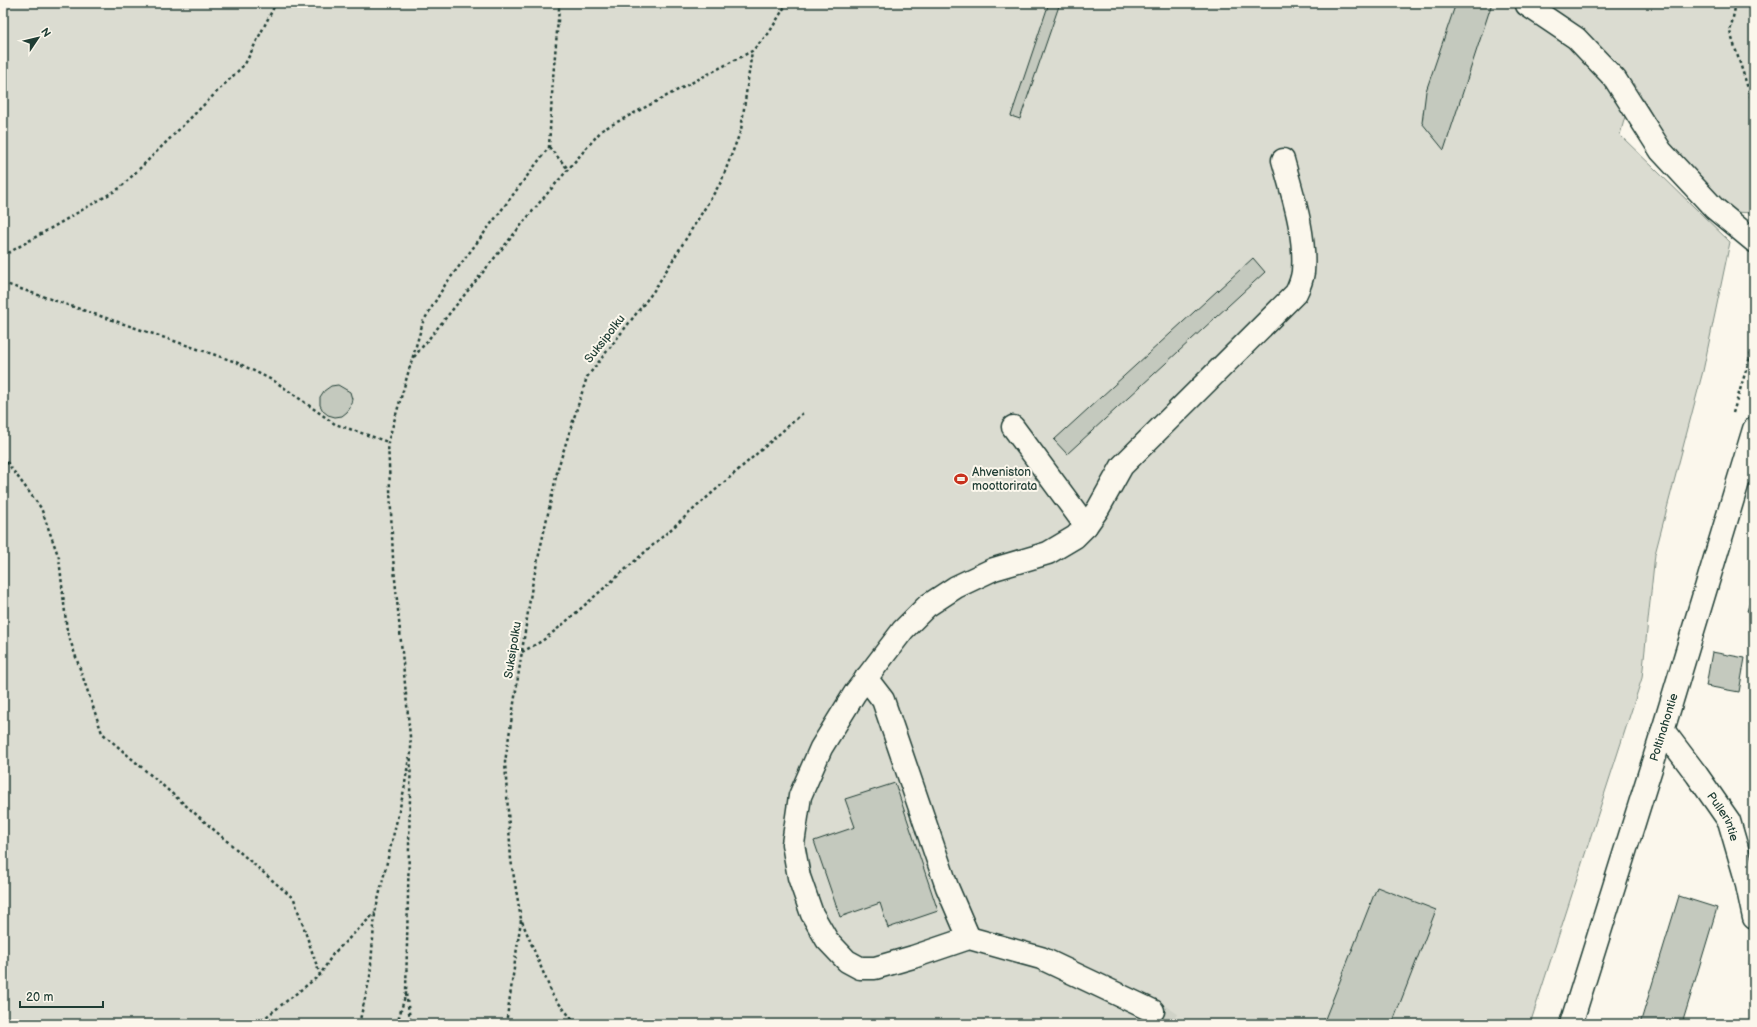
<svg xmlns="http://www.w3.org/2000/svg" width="1757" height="1027" viewBox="0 0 1757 1027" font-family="'Balsamiq Sans',sans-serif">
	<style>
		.green { fill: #dbdcd1; stroke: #7d8c82 }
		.building { fill: #c4c9be; stroke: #1f3d34 }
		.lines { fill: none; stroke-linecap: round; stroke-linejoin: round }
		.minor-tunnel { stroke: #cfd2c7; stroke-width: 22; stroke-dasharray: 22 11; stroke-linecap: butt }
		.minor-casing { stroke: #1f3d34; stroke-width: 25 }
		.path { stroke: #1f3d34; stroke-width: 2.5; stroke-dasharray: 3 3; stroke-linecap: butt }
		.minor { stroke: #fbf7ec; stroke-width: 22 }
		.labels { text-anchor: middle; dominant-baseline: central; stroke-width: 4; stroke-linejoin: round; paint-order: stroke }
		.street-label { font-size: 12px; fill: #1f3d34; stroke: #fbf7ec }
		.poi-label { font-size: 12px; fill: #1f3d34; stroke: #fbf7ec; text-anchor: start }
	</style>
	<rect width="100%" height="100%" fill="#fbf7ec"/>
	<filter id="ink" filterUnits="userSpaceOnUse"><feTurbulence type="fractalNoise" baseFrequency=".025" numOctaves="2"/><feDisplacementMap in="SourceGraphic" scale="8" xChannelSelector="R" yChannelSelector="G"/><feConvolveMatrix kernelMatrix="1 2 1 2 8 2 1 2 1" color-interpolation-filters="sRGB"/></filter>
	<g filter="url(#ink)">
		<path class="green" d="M3 3H1754V213L1734 212 1670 147 1634 83 1620 135 1730 242 1703 371 1655 554 1642 678 1530 1024H3Z"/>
		<path class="building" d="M1049 3H1060L1020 119 1011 116Z
			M1456 3H1492L1444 150 1422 123 1426 91Z
			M1253 258 1265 272 1067 454 1054 440Z
			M338 385 350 392 352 399 350 408 347 412 342 416 335 417 328 415 323 411 320 405V397L324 391 331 386Z
			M1754 590V613L1747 611Z
			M1712 652 1745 658 1739 692 1706 686Z
			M895 783 938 911 888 928 880 903 840 917 814 841 855 827 845 799Z
			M1377 887 1436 910 1392 1024H1323Z
			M1679 896 1717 908 1682 1024H1640Z"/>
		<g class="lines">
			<path class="minor-tunnel" d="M1153 1011 1173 1024"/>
			<g class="minor-casing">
				<g id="minor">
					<path d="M1527 5 1576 38 1615 79 1661 151 1714 208 1754 241"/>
					<path d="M1013 427 1086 526"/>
					<path d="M866 678 883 700 947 887 969 938"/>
					<path id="s1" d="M1663 730 1697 775 1729 821 1745 876 1754 918"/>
					<path d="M1153 1011 1041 958 969 938 913 957 875 968H860L847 961 827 940 812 914 799 877 793 844 800 796 821 748 855 693 903 630 927 606 956 587 994 569 1048 553 1075 537 1086 526 1098 509 1122 466 1296 293C1299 287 1302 279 1303 272 1306 235 1293 196 1283 160"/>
					<path id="s2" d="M1571 1024 1663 730 1754 429"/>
				</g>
			</g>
			<path class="path" d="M1736 3 1730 32 1754 107
				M549 147 568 169
				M3 256 120 188 245 64 276 3
				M3 283 236 362 276 382 335 424 388 442
				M414 357 540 202 602 130 752 51 769 33 787 3
				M1733 413 1754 344
				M3 457 41 508 59 558 67 631 102 733 294 899 320 975
				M522 652 542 641 561 626 803 413
				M406 994 411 1024
				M257 1024 320 975 333 954 375 913
				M359 1024 370 977 375 913 404 790 409 757
				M397 1024 406 993 411 747 393 558 388 442 423 322 445 285 549 147 553 78 559 9V3
				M506 1024 521 920
				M576 1024 553 996 521 919 511 860 505 762 532 586 558 468 587 377 653 292 721 182 741 130 752 51"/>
			<use href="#minor" class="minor"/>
		</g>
	</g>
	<defs>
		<g id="stadium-bare" transform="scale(1.08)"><path d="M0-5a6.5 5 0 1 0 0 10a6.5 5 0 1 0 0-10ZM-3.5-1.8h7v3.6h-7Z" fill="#c8321e" stroke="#fbf7ec" stroke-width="2.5" paint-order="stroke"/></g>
	</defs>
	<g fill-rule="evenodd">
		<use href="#stadium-bare" x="961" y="479"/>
	</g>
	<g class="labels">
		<g class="street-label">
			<text transform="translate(605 339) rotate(-52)">Suksipolku</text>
			<text transform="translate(513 650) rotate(-81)">Suksipolku</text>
			<text stroke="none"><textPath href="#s2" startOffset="311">Poltinahontie</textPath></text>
			<text stroke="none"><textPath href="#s1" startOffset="106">Pullerintie</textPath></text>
		</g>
		<g class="poi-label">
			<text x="972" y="472">Ahveniston<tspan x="972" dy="14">moottorirata</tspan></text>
		</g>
	</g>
	<rect width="1757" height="1027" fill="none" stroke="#fbf7ec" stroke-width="16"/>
	<rect x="8" y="8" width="1741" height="1011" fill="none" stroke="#1f3d34" stroke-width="1.5" filter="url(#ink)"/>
	<g transform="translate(38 38) rotate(55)" stroke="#fbf7ec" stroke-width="3" paint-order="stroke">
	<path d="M0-3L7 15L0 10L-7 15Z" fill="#1f3d34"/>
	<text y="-6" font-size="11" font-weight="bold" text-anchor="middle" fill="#1f3d34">N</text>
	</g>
	<path d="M20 1001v6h83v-6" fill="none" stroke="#1f3d34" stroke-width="2"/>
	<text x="26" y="1001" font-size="12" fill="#1f3d34" stroke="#fbf7ec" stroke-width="3" paint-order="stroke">20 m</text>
</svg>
